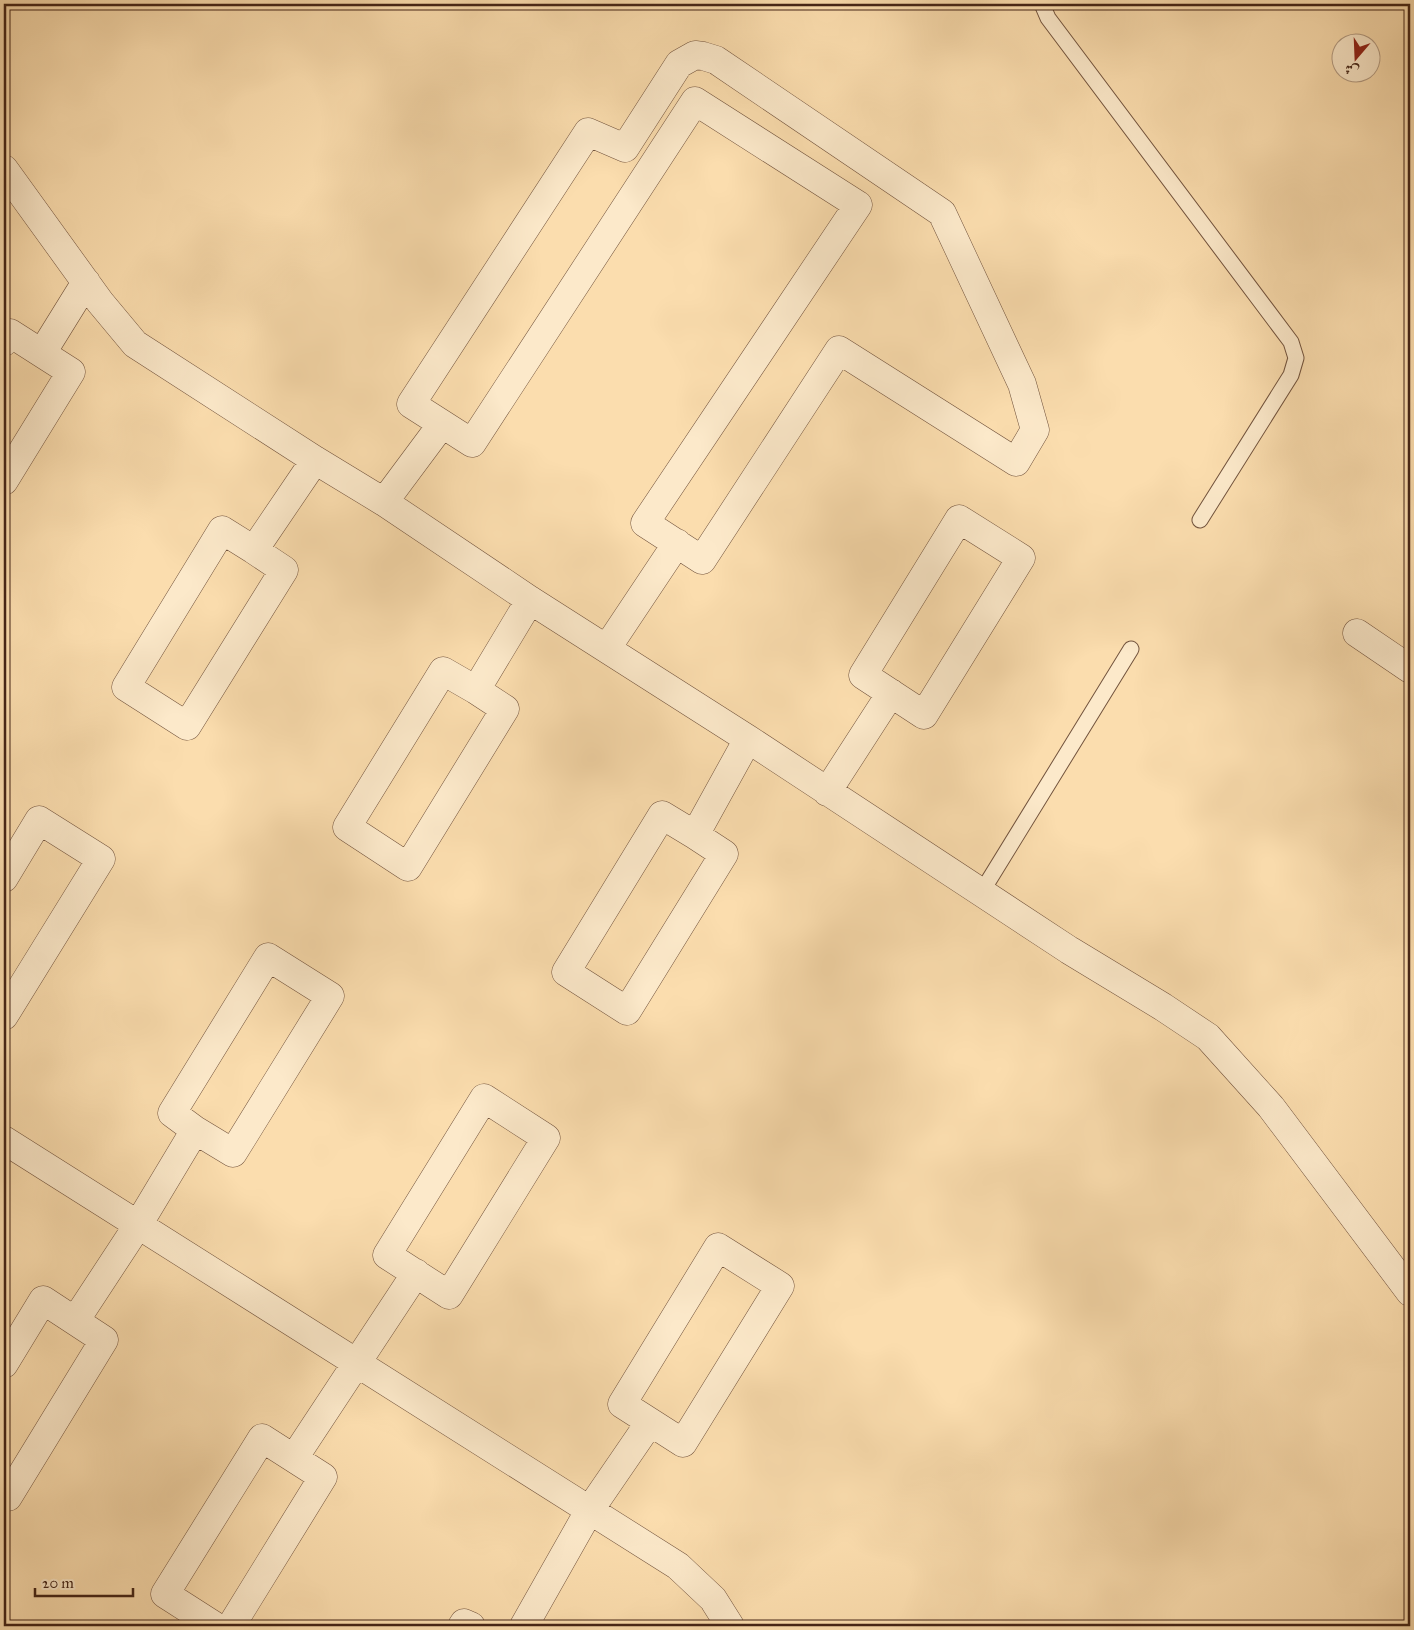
<svg xmlns="http://www.w3.org/2000/svg" width="1414" height="1630" viewBox="0 0 1414 1630" font-family="'IM FELL Great Primer',Amiri,serif">
	<style>
		.lines { fill: none; stroke-linecap: round; stroke-linejoin: round }
		.service-casing { stroke: #72533d; stroke-width: 17 }
		.minor-casing { stroke: #72533d; stroke-width: 29 }
		.service { stroke: #fce9ca; stroke-width: 15 }
		.minor { stroke: #fce9ca; stroke-width: 28 }
	</style>
	<rect width="100%" height="100%" fill="#fbddae"/>
	<filter id="stains"><feTurbulence type="fractalNoise" baseFrequency=".004" numOctaves="4"/><feColorMatrix values="0 0 0 0 .2 0 0 0 0 .09 0 0 0 0 .02 0 0 0 .5 -.17"/></filter>
	<radialGradient id="worn" r=".72"><stop offset=".6" stop-color="#630" stop-opacity="0"/><stop offset="1" stop-color="#630" stop-opacity=".3"/></radialGradient>
	<g class="lines">
		<g class="service-casing">
			<path id="service" d="M1042 4 1048 18 1291 342 1296 358 1291 375 1200 520
				M981 893 1131 649"/>
		</g>
		<g class="minor-casing">
			<path id="minor" d="M695 55 703 56 716 60 942 213 1022 384 1035 430 1016 462 839 350 702 560 645 523 858 205 695 101 472 443 411 404 588 132 625 148 679 64Z
				M4 169 100 302 135 344 315 460 384 502 530 600 748 739 1069 950 1163 1007 1208 1037 1271 1107 1410 1292
				M4 342 10 333 71 372 4 481
				M42 353 86 282
				M384 502 442 424
				M959 519 1021 558 924 715 863 675Z
				M254 550 284 570 187 726 126 687 222 530 254 550 315 460
				M1357 633 1410 669
				M607 648 677 543
				M476 690 505 709 408 867 347 827 443 671 476 690 530 600
				M827 792 891 693
				M695 835 724 854 627 1011 566 972 662 815 695 835 748 739
				M4 878 39 820 101 859 4 1016
				M268 957 330 996 233 1153 195 1130 172 1113Z
				M484 1098 546 1138 449 1295 387 1255Z
				M4 1140 678 1566 713 1599 730 1626
				M718 1247 780 1286 683 1443 622 1404Z
				M75 1321 138 1225 195 1130
				M4 1364 43 1300 104 1340 8 1497 4 1494
				M294 1458 416 1273
				M215 1626 165 1594 262 1438 323 1477 231 1626
				M462 1626 464 1623 471 1626
				M524 1626 589 1511 650 1422"/>
		</g>
		<use href="#service" class="service"/>
		<use href="#minor" class="minor"/>
	</g>
	<rect width="1414" height="1630" fill="none" stroke="#fbddae" stroke-width="20"/>
	<rect x="5" y="5" width="1404" height="1620" fill="none" stroke="#452517" stroke-width="2.5"/>
	<rect x="10" y="10" width="1394" height="1610" fill="none" stroke="#452517"/>
	<g transform="translate(1356 58) rotate(199)"><circle r="24" fill="#fce9ca" stroke="#b39b82"/>
	<path d="M0-4L9 19L0 12L-9 19Z" fill="#8f2418"/>
	<text y="-8" font-size="14" font-weight="bold" text-anchor="middle" fill="#452517">ش</text>
	</g>
	<path d="M35 1588v8h98v-8" fill="none" stroke="#452517" stroke-width="2.5"/>
	<text x="42" y="1588" font-size="15" fill="#452517" stroke="#fce9ca" stroke-width="4" paint-order="stroke">20 m</text>
	<rect width="100%" height="100%" filter="url(#stains)"/>
	<rect width="100%" height="100%" fill="url(#worn)"/>
</svg>
